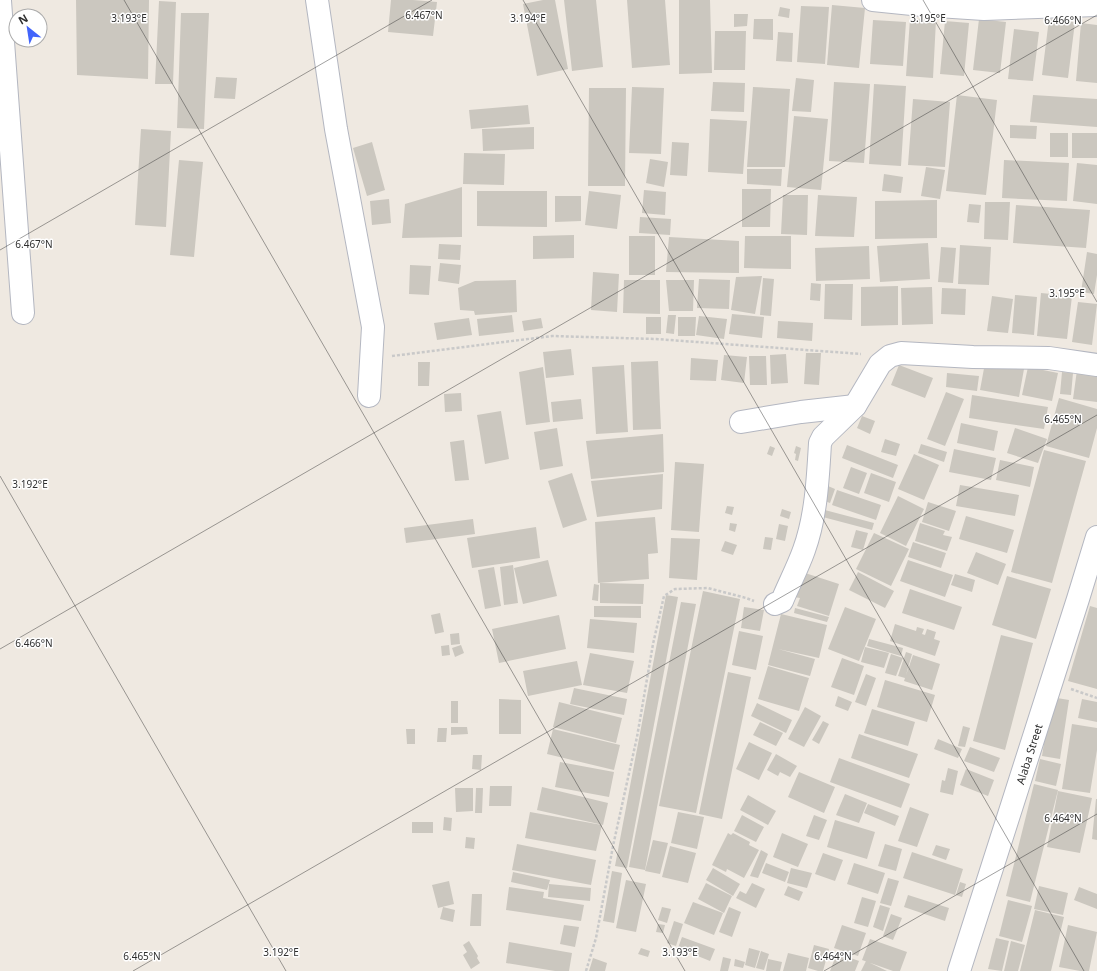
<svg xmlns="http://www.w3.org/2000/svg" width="1097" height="971" viewBox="0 0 1097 971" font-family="'Noto Sans',sans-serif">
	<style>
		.building { fill: #cbc7bf }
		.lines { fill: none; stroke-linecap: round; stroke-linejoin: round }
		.minor-casing { stroke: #b4b7c1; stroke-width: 24 }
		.path { stroke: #c9c9c9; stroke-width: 2.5; stroke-dasharray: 3 2; stroke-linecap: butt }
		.minor { stroke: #fff; stroke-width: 22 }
		.ticks { fill: none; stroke: #2e2e2e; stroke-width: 1; stroke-opacity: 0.45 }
		.labels { text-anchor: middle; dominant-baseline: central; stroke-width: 3; stroke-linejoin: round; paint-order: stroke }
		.street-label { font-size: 11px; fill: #2e2e2e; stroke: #fff }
		.ticks-label { font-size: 10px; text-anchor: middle; fill: #2e2e2e; stroke: #fff; stroke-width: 3; stroke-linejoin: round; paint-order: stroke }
	</style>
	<rect width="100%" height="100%" fill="#efe9e1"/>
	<path class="building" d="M76 0H149L148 79 77 75Z
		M391 0H413L437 2 433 36 388 32Z
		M543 0H555L568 69 537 76 523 4Z
		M564 0H596L603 67 572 71Z
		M627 0H665L670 65 632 68Z
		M679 0H710L712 73 679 74Z
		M159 1 176 2 173 84H155Z
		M832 5 865 8 859 68 827 65Z
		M801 6 829 7 825 64 797 62Z
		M780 7 790 9 789 18 778 16Z
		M181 13H209L204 129 177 128Z
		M734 14H748L747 26 734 27Z
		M754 19H773V40L753 39Z
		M910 19 936 20 933 78 906 76Z
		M979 19 1006 22 1000 73 973 70Z
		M1049 19 1075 22 1068 78 1042 75Z
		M873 20 906 22 903 66 870 64Z
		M945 21 969 23 964 76 940 74Z
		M1081 23 1097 25V83L1076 81Z
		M1014 29 1039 32 1033 81 1008 79Z
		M715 31H746L745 70H714Z
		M778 32 793 33 792 62 776 61Z
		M216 77 237 78 235 99 214 98Z
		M796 78 814 80 811 112 792 111Z
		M713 82 745 83 744 112 711 111Z
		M834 82 870 84 864 163 829 161Z
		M874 84 906 86 901 166 869 164Z
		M632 87 664 88 661 154 629 153Z
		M753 87 790 89 785 167H747Z
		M589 88H626L625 186H588Z
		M957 95 997 100 986 195 946 191Z
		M1033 95 1097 99V127L1030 122Z
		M913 99 950 102 945 167 908 165Z
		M528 105 530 124 471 129 469 110Z
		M794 116 828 119 821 190 787 187Z
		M710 119 747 121 743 174 708 172Z
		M1010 125 1037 126 1036 139 1010 138Z
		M534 127V149L483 151 482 129Z
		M141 129 171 131 166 227 135 225Z
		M1050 133H1068V157H1050Z
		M1072 133H1097V158H1072Z
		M372 142 385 190 367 196 353 148Z
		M672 142 689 143 687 176 670 175Z
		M464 153 505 154 504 185 463 184Z
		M650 159 668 162 664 187 646 183Z
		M179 160 203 162 194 257 170 255Z
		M1004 160 1069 163 1067 201 1002 198Z
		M1077 163 1097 165V204L1073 201Z
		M926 167 945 170 940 199 921 196Z
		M747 169H782L781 186 747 184Z
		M884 174 903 177 901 193 882 191Z
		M462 187V237L402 238 405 204Z
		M742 189H771L770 227H742Z
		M644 190 666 192 665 215 642 213Z
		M477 191H547V227L477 226Z
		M589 191 621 195 617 229 585 225Z
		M783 195H808L807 235 781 234Z
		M818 195 857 197 854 237 815 236Z
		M555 196H581V221L555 222Z
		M389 199 391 223 372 225 370 201Z
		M937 200V238L875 239V201Z
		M985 202H1010L1008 240 984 239Z
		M969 204 981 205 979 223 967 222Z
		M1016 205 1090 210 1086 248 1013 243Z
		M640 217 671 219 670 235 639 233Z
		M574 235V258L533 259V236Z
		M629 236H655V275H629Z
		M745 236H791V269L744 268Z
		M669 237 739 241V273L666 272Z
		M928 243 930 279 880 282 877 246Z
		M439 244 461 245 460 260 438 259Z
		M960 245 991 247 989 285 958 284Z
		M869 246 870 279 816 281 815 248Z
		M941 247 956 248 953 283 938 282Z
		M1087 252 1097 254V275L1094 294 1081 292Z
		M440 263 461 265 459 284 438 281Z
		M410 265 431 266 429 295 409 294Z
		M593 272 619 274 617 312 591 310Z
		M762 276 755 314 731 310 736 277Z
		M763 278 774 279 771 316 760 315Z
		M699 279 730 280 729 309 697 308Z
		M516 280 517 312 475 315 474 311 460 310 458 288 475 281Z
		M624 280H660V314L623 313Z
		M666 280H694L693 311H669Z
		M811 283 821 284 820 301 810 300Z
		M825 284H853L852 320 824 319Z
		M898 286V325L861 326V287Z
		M932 287 933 324 902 325 901 288Z
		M942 288 966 289 965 315 941 314Z
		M1041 293 1072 296 1067 339 1037 336Z
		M1015 295 1037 297 1034 335 1012 333Z
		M992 296 1013 299 1008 333 987 331Z
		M1078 302 1097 304 1092 345 1072 342Z
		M732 314 764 317 762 338 729 334Z
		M512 315 514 332 479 336 477 319Z
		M668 315H676L674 334 666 333Z
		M699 316 727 319 724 339 696 335Z
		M646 317H661V334H646Z
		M678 317H696L695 336H678Z
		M469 318 472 335 437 340 434 323Z
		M541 318 543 328 524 331 522 321Z
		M778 321 813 323 812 341 777 338Z
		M571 349 574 375 546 378 543 352Z
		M806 353H821L819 385 804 384Z
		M786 354 788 383 771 384 770 355Z
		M724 355 747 357 744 383 721 380Z
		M749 356H766L767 385H750Z
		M691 358 718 360 716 381 690 380Z
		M658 361 661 429 633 430 631 362Z
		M418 362H430L429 386H418Z
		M985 363 1024 369 1019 397 980 390Z
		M624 365 628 432 596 434 592 367Z
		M899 365 933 378 925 398 891 385Z
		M543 367 550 422 526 425 519 372Z
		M1028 367 1058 373 1052 401 1022 395Z
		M1077 370 1097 373V402L1073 399Z
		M1062 372 1073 373 1071 395 1060 394Z
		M947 373 979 376 977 391 946 387Z
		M946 392 964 399 945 446 927 439Z
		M461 393 462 411 445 412 444 394Z
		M972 395 1048 407 1044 429 969 418Z
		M1059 398 1097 409V428L1089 458 1046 446Z
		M581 399 583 419 553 422 551 402Z
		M501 411 509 459 485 464 477 415Z
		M862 416 875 421 870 434 857 428Z
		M961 423 998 431 994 451 957 443Z
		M557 428 563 466 540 470 534 432Z
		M1015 428 1047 439 1038 463 1007 453Z
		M663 434 664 472 591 479 586 441Z
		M885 439 900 444 896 456 881 452Z
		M464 440 469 480 455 481 450 442Z
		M921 444 947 452 944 462 918 453Z
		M847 445 898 465 893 478 842 458Z
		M770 446 775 448 772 456 767 454Z
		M796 446 801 448 798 461 795 460 796 454 794 453Z
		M954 449 996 458 991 480 949 472Z
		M1044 450 1086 461 1052 583 1011 572Z
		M914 454 939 465 924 500 898 489Z
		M1000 460 1034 467 1030 487 996 480Z
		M675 462 704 464 699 532 671 530Z
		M851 467 867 473 859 494 843 488Z
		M572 473 587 520 563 528 548 481Z
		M871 473 896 482 889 502 864 493Z
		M663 474 662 509 597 517 591 481Z
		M960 485 1019 495 1015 516 956 506Z
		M828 486 835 489 830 503 822 500Z
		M837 490 881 505 876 520 832 505Z
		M898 496 924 509 906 546 880 533Z
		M928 502 956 511 949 531 922 522Z
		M727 506 734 507 732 515 725 513Z
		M782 509 791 512 789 519 780 516Z
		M821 509 874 523 872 530 819 516Z
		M966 516 1014 530 1007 553 959 539Z
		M655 517 658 553 648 554 649 579 598 583 595 522Z
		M473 519 475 534 406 543 404 528Z
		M730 523 737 524 735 532 729 530Z
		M920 523 945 531 943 535 952 537 947 551 915 541Z
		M779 524 788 526 785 541 776 539Z
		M536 527 540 558 472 568 467 538Z
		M856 530 868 533 863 550 851 547Z
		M874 533 909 549 891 586 856 569Z
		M765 537 773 538 771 550 763 549Z
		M671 538 700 539 697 580 669 578Z
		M725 541 737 545 733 555 721 551Z
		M913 542 946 553 941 568 908 557Z
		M976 552 1006 564 998 585 967 573Z
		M548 560 557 596 523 604 514 568Z
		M908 560 953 575 945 597 900 581Z
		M513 565 518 603 504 605 500 567Z
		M494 567 501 606 485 609 478 570Z
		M802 572 839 584 829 616 797 606 800 598 794 597Z
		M858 572 894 591 885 608 849 590Z
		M955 574 975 580 972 592 951 585Z
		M1007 576 1051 589 1036 639 992 625Z
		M600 583 644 584 643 604 600 603Z
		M594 584 599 585 598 601 592 600Z
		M910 589 962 607 954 630 902 613Z
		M703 591 740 599 696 813 659 806Z
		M666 595 678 597 627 868 615 866Z
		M681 602 696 604 645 870 629 867Z
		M594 606H641V618L594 617Z
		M1090 606 1097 608V689L1068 681Z
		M744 607 764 610 760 631 741 628Z
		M845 607 876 619 859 661 828 649Z
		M795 608 829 617 827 622 794 613Z
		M440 613 444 632 435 634 431 615Z
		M781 614 827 625 819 658 778 649 815 659 810 676 768 665Z
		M559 615 566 649 499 663 492 629Z
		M590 619 637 623 634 653 587 648Z
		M895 624 916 631 917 627 924 629 922 634 925 635 927 629 936 632 934 639 940 641 935 656 890 641Z
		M739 631 763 636 756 670 732 665Z
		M459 633 460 644 451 645 450 634Z
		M1001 635 1033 643 1005 750 973 741Z
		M869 639 903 648 901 656 867 646Z
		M449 645 450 655 442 656 441 646Z
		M461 645 464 653 455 657 452 648Z
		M865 647 889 653 884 668 861 662Z
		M906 652 912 654 906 675 913 655 940 664 932 690 904 681 905 678 898 676Z
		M590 653 634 661 627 693 583 685Z
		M891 654 903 658 896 676 885 673Z
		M842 658 864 666 854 695 831 687Z
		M577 661 582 685 528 696 523 671Z
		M768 666 809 678 799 711 758 699Z
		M728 672 751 677 722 819 699 814Z
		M866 674 876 678 866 706 855 702Z
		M885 680 935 695 927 722 877 707Z
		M574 688 627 699 624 715 570 704Z
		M838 696 852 702 848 711 835 706Z
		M1051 697 1069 700 1060 759 1042 756Z
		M499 699 521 700V734H499Z
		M1082 699 1097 702V722L1078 718Z
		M451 701H458V723H451Z
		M559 702 622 718 616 743 553 727Z
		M757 703 792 720 786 733 751 716Z
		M805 707 821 716 804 747 788 739Z
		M872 709 915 722 908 746 864 733Z
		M823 721 829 724 819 744 812 740Z
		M760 722 783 733 776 746 753 735Z
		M1072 724 1097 728V750L1090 793 1062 789Z
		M963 726 970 728 965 747 958 746Z
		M451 727H467L468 734 451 735Z
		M438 728H447L446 742H437Z
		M406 729H415V744H407Z
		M553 729 620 745 614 770 547 754Z
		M859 734 918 754 909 778 851 758Z
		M938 739 962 749 958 758 934 749Z
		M749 742 772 753 759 780 736 769Z
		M970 747 1000 758 994 772 964 761Z
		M776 754 797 766 790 777 780 772 778 776 767 770Z
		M473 755H482L481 770 472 769Z
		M839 758 910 784 901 808 830 782Z
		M1040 759 1061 764 1056 786 1035 781Z
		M560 762 614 772 609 797 555 787Z
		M948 768 958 771 953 795 940 792 942 780 945 781Z
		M966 769 994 780 988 796 960 785Z
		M799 772 835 787 824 813 788 797Z
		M1034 784 1058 790 1030 902 1006 896Z
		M490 786H512L511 806H489Z
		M542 787 608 803 603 825 537 810Z
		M455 788H473V811L456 812Z
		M476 788H483L482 813H475Z
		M1058 791 1092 798 1080 853 1047 847Z
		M845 794 867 803 859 823 836 815Z
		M748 795 776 811 768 825 740 810Z
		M1096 799H1097V840L1092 839Z
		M868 804 899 816 895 826 864 813Z
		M910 807 929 814 917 847 898 841Z
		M530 812 602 825 596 851 525 838Z
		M678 812 704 817 697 849 671 843Z
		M742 815 764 827 756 842 734 831Z
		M814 815 827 820 819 840 806 836Z
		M444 817 452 818 451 831 443 830Z
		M835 820 875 832 867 859 827 847Z
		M412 822H433V833H412Z
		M728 833 731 835 733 833 750 842 749 845 759 850 744 878 727 869 726 872 712 865Z
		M782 833 808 844 798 867 773 857Z
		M466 837 475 838 474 849 465 848Z
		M653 840 668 843 660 874 645 871Z
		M517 844 596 860 591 885 512 870Z
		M885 844 902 849 896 871 878 866Z
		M936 845 950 849 946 860 932 855Z
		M670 846 696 853 688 883 662 877Z
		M761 850 768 854 758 878 750 876Z
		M912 852 963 869 955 895 903 878Z
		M823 853 843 860 835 881 815 874Z
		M766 863 789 872 785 882 762 873Z
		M854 863 885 873 878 894 847 884Z
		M713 868 740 884 733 896 706 880Z
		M791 868 812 873 807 888 787 883Z
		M612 871 622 873 614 923 603 921Z
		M513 872 550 880 547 890 511 882Z
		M888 878 899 881 891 906 880 903Z
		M626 880 646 884 636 932 616 928Z
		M449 881 454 904 438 908 432 885Z
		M960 882 966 884 962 897 956 895Z
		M706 883 732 896 724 913 698 899Z
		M752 883 765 889 756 908 736 898 740 891 746 894Z
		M549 884 591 888 590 901 548 897Z
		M788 886 803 892 799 901 784 895Z
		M1039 886 1068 893 1063 915 1034 909Z
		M509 887 544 892 543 898 584 905 581 921 506 910Z
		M1079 887 1097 894V909L1074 900Z
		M472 894H482L481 926H470Z
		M908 895 949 908 945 921 904 907Z
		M862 897 876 901 868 927 854 923Z
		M1008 900 1032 906 1022 942 999 936Z
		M693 902 723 913 714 935 684 923Z
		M880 905 890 908 883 931 873 927Z
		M443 907 455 910 453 922 440 919Z
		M662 907 671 909 667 923 658 920Z
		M729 907 741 912 732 937 719 932Z
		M1035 910 1064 917 1051 971H1020Z
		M891 914 902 918 893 940 883 936Z
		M674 921 683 924 676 946 667 943Z
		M658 924 665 925 663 933 656 932Z
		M564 925 579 927 575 947 560 944Z
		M842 925 866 933 858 956 834 948Z
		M1068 925 1097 932 1089 971H1080L1059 967Z
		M682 937 715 949 710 961 678 948Z
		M996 938 1009 941 1002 971 988 969Z
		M870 939 907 952 900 971H893L862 960Z
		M469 941 478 956 477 958 480 963 471 969 463 955 467 952 463 945Z
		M1011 941 1025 945 1018 971H1004Z
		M509 942 572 953 569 971H555L506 963Z
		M814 945 829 949 823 971H818L808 968Z
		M641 948 650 951 648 957 638 954Z
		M749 948 760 951 755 968 745 965Z
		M761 951 769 954 764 970 756 968Z
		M788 953 809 958 806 971H783Z
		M837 953 859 961 855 971H830Z
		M723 957 731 959 728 971H720Z
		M593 958 607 963 605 971H589Z
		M735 959 745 962 743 968 734 966Z
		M768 959 782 962 780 971H766Z
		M866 961 887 971H861Z"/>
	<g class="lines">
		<g class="minor-casing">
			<g id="minor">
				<path d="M317 0 336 129 373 327 369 396"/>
				<path d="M873 0 922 5 984 9 1097 5"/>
				<path d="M0 1 23 313"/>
				<path d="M741 422 801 412 855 406"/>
				<path d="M775 604 782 601C789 584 798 567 804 550 816 517 818 479 820 443L823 437 855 406 880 364 890 356 901 353 973 357 1049 358 1097 365"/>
				<path id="s1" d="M959 971 1078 599 1097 537"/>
			</g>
		</g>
		<path class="path" d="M392 356 552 336 656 339 861 354
			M1071 689 1097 698
			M586 971 596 938 613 846 637 737 653 644 664 596 675 589 708 588 746 598 754 601"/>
		<use href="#minor" class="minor"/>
	</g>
	<path class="ticks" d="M124 0 685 971M523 0 1084 971M923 0 1097 302M0 250 432 0M0 476 286 971M0 649 1097 15M133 971 1097 415M824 971 1097 814"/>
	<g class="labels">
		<g class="street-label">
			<text stroke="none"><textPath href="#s1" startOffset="228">Alaba Street</textPath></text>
		</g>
	</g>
	<g class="ticks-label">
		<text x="424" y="19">6.467°N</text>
		<text x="928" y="22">3.195°E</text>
		<text x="129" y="22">3.193°E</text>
		<text x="528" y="22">3.194°E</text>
		<text x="1063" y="24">6.466°N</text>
		<text x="34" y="248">6.467°N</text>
		<text x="1067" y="297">3.195°E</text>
		<text x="1063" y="423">6.465°N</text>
		<text x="30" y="488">3.192°E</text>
		<text x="34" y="647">6.466°N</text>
		<text x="1063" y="822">6.464°N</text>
		<text x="281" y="956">3.192°E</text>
		<text x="680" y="956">3.193°E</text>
		<text x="142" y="960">6.465°N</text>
		<text x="833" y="960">6.464°N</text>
	</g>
	<g transform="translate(28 28) rotate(330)"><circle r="19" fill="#ffffff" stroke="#ababab"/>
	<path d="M0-3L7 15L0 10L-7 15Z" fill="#4264fb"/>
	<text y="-6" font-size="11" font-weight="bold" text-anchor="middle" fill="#2e2e2e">N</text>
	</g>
</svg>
